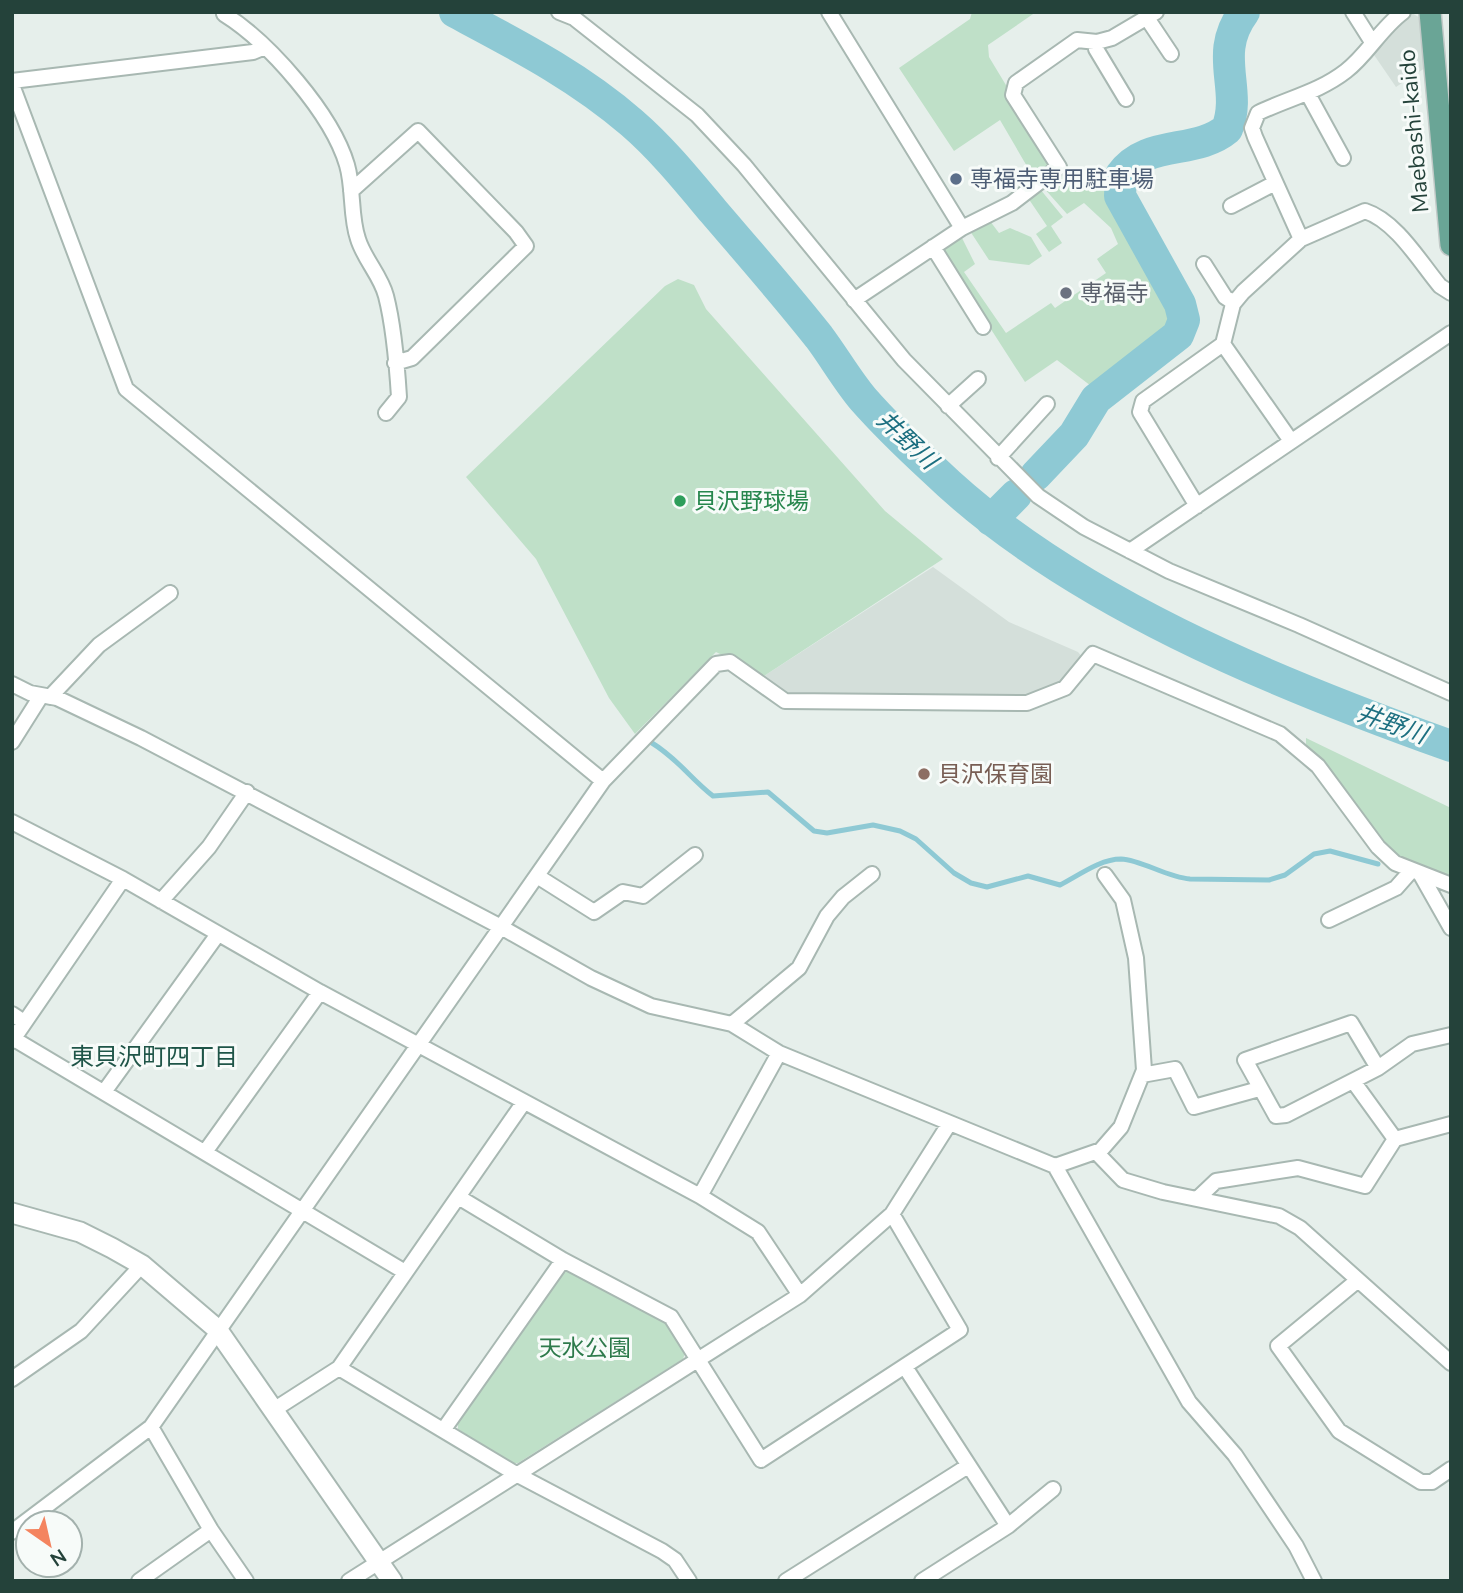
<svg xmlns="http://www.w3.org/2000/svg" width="1463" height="1593" viewBox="0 0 1463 1593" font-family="'Nunito Sans','Noto Sans JP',sans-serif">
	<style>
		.built { fill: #d4dfda }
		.green { fill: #bfe0c8 }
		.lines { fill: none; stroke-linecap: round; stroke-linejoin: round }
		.stream { stroke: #8ec9d4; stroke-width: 5 }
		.river { stroke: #8ec9d4; stroke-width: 32 }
		.minor-casing { stroke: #a8b8b2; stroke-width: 18 }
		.tertiary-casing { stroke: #a8b8b2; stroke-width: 23 }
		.primary-casing { stroke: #c2cac8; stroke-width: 24 }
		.minor { stroke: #fff; stroke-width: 14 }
		.tertiary { stroke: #fff; stroke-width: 19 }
		.primary { stroke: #6aa596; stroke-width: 21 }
		.service-dot { fill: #5c6f8a; stroke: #f7fbf9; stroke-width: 2.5 }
		.worship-dot { fill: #6b7280; stroke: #f7fbf9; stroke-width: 2.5 }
		.leisure-dot { fill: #2e9e5b; stroke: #f7fbf9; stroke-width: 2.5 }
		.education-dot { fill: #8d6e63; stroke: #f7fbf9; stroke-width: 2.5 }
		.labels { text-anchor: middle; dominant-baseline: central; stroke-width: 6; stroke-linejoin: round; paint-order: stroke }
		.street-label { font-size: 23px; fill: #24423a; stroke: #f7fbf9 }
		.service-label { font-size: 23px; fill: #4e5e75; stroke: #f7fbf9; text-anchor: start }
		.worship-label { font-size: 23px; fill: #5b616d; stroke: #f7fbf9; text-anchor: start }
		.leisure-label { font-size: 23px; fill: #27864d; stroke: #f7fbf9; text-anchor: start }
		.education-label { font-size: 23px; fill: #785e54; stroke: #f7fbf9; text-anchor: start }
		.park-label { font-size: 23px; fill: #2d7a4b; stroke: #f7fbf9 }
		.water-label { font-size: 24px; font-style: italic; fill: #1c6f80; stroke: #f7fbf9 }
		.neighbourhood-label { font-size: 24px; fill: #1f5548; stroke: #f7fbf9 }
	</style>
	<rect width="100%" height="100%" fill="#e6efeb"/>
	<path class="built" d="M1412 13 1420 18 1425 68 1396 87 1372 52 1396 23Z
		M933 567 1009 622 1078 652 1082 657 1058 686 1024 698 786 697 764 676Z"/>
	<path class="green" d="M972 12H1036L988 45 989 57 1053 163 1035 180 1000 120 954 151 899 68 970 19Z
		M1061 172 1110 189 1115 205 1173 309 1168 330 1095 389 1057 360 1025 382 940 250 961 236 975 264 964 272 1006 333 1051 303 1055 308 1106 273 1097 259 1118 244 1111 228 1084 203 1067 214 1043 187Z
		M1040 189 1063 217 1051 226 1062 243 1049 252 1036 234 1047 226 1028 198Z
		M990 221 999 233 1010 228 1031 237 1042 256 1029 265 989 260 970 231Z
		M678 279 694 285 706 309 885 511 943 559 764 676 716 652 635 734 609 698 536 559 466 477 665 286Z
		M1306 738 1451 808V876L1417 866 1392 852 1306 744Z
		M572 1270 668 1325 685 1353 683 1359 518 1463H510L458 1429V1421L563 1273Z"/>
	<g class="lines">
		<path class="stream" d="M652 743C678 759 690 778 713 796L768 792 814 831 827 833 873 825 900 831 916 839 954 873 971 883 987 887 1028 876 1060 885C1078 876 1100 859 1121 859 1142 860 1166 877 1190 879L1269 880 1285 875 1314 854 1330 851 1378 864"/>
		<path class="river" d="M455 12C517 45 578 76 632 123 662 149 687 180 713 211 749 253 785 294 819 337 834 357 847 380 863 399 885 424 910 448 935 471 1069 600 1277 684 1451 746
			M1036 475 1074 435 1096 399 1178 335 1184 320 1180 304 1120 196 1121 175C1146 139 1196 155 1227 129 1243 88 1212 55 1244 12
			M991 520 1016 495"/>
		<g class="minor-casing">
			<path id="minor" d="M559 12 574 18 697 115 744 165 904 360 1038 496 1084 527 1169 571 1299 625 1451 693
				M829 12 962 228 854 300
				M1353 12 1372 42
				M224 14C269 42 332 114 347 165 354 189 350 216 358 239 364 259 381 276 386 296 394 327 397 365 399 397L386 413
				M1147 18 1171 54
				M1095 42 1096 49 1126 99
				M12 81 253 52 265 47
				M12 85 126 389 603 781
				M1308 94 1343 158
				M351 191 418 131 516 232 526 246 412 358 395 363
				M1231 206 1275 183
				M962 228 1012 203 1059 167 1013 95 1016 83 1077 40 1097 42 1112 38 1156 12
				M1301 239 1255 137 1252 128 1258 113C1289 98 1319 92 1346 71 1368 54 1380 29 1403 12
				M933 247 983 327
				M1204 264 1225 297 1234 303
				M1223 344 1291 441
				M948 406 978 379
				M998 458 1047 404
				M1197 506 1140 412 1143 401 1223 344 1233 304 1243 292 1301 239 1365 211C1396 221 1420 262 1440 286L1451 293
				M1130 551 1451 333
				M12 684 30 693 57 698 141 738 501 927 591 978 651 1006 732 1024 779 1053 1055 1166 1189 1402 1235 1455 1296 1546 1314 1581
				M50 697 99 645 170 593
				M12 742 41 696
				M12 822 123 879 320 992 700 1196 758 1232 800 1295
				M1421 875 1451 928
				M537 876 594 912 623 892 643 896 695 855
				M161 901 209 847 247 792
				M1329 920 1396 888 1411 871
				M12 1014 24 1022
				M732 1024 799 968 827 916 843 897 872 874
				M14 1039 405 1272
				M12 1041 123 879
				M1378 1068 1351 1023 1245 1060 1276 1116 1286 1115 1378 1068 1412 1044 1451 1035
				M1142 1075 1175 1069 1194 1107 1259 1089
				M1353 1081 1395 1139
				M104 1092 218 934
				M205 1152 320 992
				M1096 1152 1123 1180 1163 1192 1279 1216 1300 1228 1451 1363
				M1055 1166 1101 1150 1121 1127 1144 1070 1136 958 1123 900 1105 875
				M700 1196 779 1053
				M460 1198 563 1260 671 1317 761 1460 960 1330 892 1214
				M1197 1199 1216 1181 1298 1168 1365 1186 1395 1139 1451 1124
				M1358 1280 1278 1346 1339 1431 1421 1482H1432L1451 1469
				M905 1367 1008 1526
				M339 1368 516 1474 662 1551 675 1560 689 1581
				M12 1379 81 1331 142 1265
				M275 1409 339 1368 524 1102
				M151 1427 211 1530 246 1581
				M444 1429 563 1260
				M12 1532 151 1427 603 781 716 664 730 662 785 701 1027 703 1065 688 1093 654 1280 734 1318 766 1378 847 1395 863 1451 885
				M139 1581 211 1530
				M349 1581 800 1295 892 1214 949 1124
				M786 1581 968 1466
				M922 1581 1008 1526 1053 1489"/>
		</g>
		<g class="tertiary-casing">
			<path id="tertiary" d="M12 1213 80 1232 112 1248 142 1265 217 1329 392 1581"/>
		</g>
		<g class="primary-casing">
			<path id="primary" d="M1430 12 1451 245"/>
		</g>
		<use href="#minor" class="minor"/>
		<use href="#tertiary" class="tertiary"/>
		<use href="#primary" class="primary"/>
	</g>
	<circle class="service-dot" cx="956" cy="179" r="7"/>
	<circle class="worship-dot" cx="1066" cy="293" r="7"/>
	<circle class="leisure-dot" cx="680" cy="501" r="7"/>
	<circle class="education-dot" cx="924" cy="774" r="7"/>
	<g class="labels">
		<g class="street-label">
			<text transform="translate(1414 131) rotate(-95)">Maebashi-kaido</text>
		</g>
		<g class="service-label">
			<text x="970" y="179">専福寺専用駐車場</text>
		</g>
		<g class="worship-label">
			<text x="1080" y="293">専福寺</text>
		</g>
		<g class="leisure-label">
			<text x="694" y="501">貝沢野球場</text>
		</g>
		<g class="education-label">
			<text x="938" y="774">貝沢保育園</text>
		</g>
		<g class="park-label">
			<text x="585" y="1348">天水公園</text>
		</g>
		<g class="water-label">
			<text transform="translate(907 440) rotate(43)">井野川</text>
			<text transform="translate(1392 724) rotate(20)">井野川</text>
		</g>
		<g class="neighbourhood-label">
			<text x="154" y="1057">東貝沢町四丁目</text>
		</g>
	</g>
	<rect width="1463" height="1593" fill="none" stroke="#24423a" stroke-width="28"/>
	<g transform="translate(49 1544) rotate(146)"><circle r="33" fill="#f7fbf9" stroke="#a3b1ad" stroke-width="2"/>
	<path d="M0-5L12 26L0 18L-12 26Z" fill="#f4845f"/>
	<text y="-10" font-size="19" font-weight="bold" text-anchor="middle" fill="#24423a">N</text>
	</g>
</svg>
